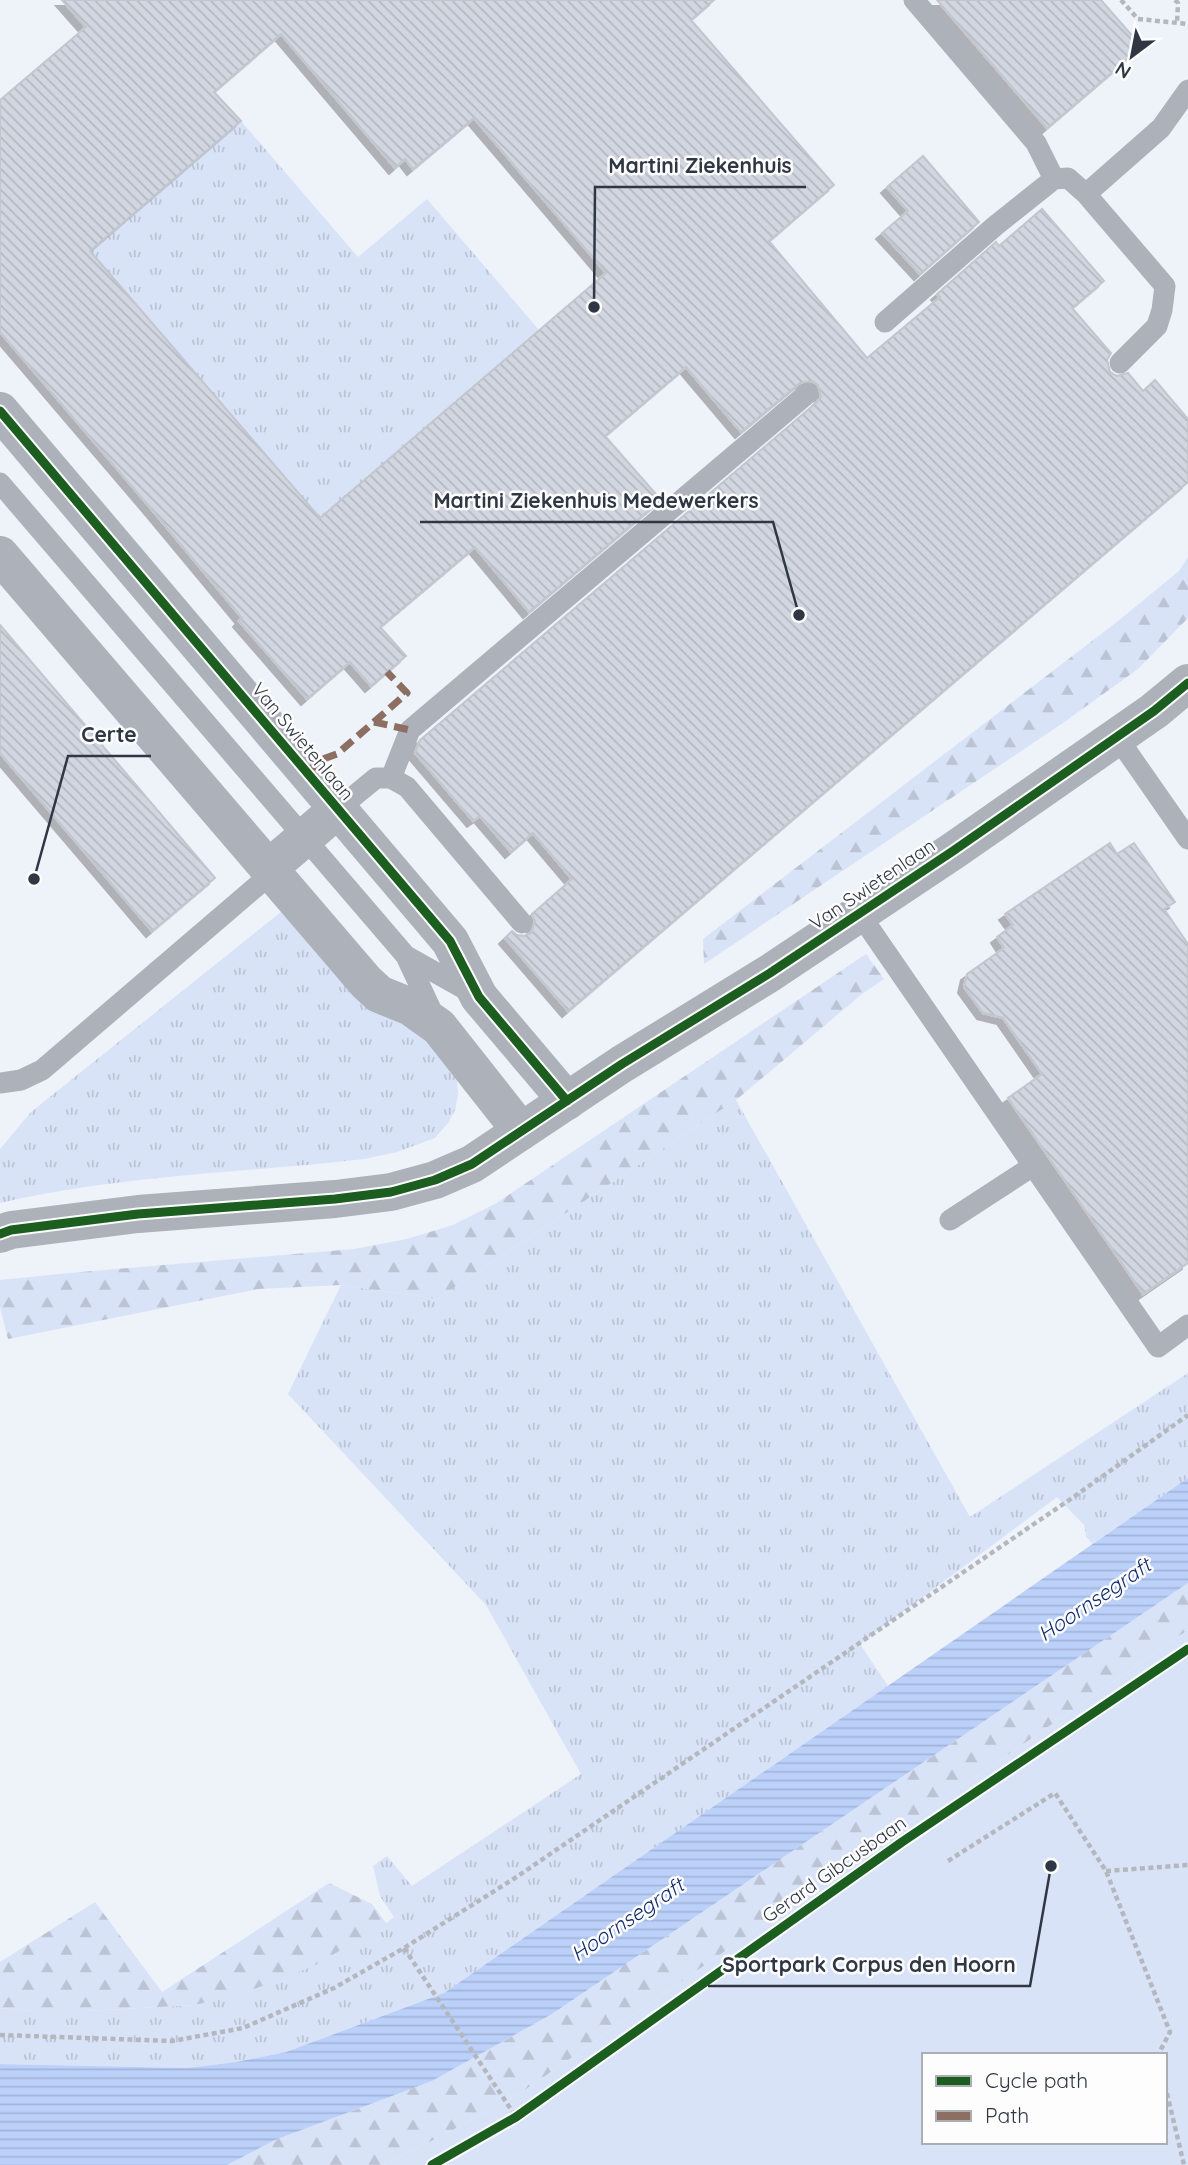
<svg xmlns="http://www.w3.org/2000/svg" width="1188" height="2165" viewBox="0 0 1188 2165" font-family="Quicksand,sans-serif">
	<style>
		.grass { fill: url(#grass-tufts) }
		.forest { fill: url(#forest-firs) }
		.pitch { fill: #d9e3f7; fill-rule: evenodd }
		.water { fill: url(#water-rules) }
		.building { fill: url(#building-back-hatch); stroke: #c1c6cf; stroke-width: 2; fill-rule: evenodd; filter: url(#shadow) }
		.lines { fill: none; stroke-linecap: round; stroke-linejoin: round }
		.path { stroke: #b4b8be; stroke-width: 4.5; stroke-dasharray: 5 3.5; stroke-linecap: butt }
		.service { stroke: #adb1b9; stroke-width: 21 }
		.minor { stroke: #adb1b9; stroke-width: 38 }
		.tertiary { stroke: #adb1b9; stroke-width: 38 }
		.quiet { stroke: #8d6e63; stroke-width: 7; stroke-dasharray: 14 7; stroke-linecap: butt }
		.cycleway-casing { stroke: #fdfdfd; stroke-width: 13 }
		.cycleway { stroke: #1b5e20; stroke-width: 9 }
		.labels { text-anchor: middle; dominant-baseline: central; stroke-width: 5; stroke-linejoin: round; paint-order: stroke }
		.street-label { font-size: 19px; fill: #303744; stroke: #fdfdfd }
		.water-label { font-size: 21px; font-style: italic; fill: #102b6a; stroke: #fdfdfd }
		.leader { fill: none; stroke: #303744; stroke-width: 2.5 }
		.callout-dot { fill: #303744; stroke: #fdfdfd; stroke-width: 2.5 }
		.callout-label { font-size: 21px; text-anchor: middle; font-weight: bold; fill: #303744; stroke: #fdfdfd; stroke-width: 5; stroke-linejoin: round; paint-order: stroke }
	</style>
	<defs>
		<pattern id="grass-tufts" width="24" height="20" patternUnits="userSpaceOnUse" patternTransform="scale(1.75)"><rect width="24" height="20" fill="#d9e3f7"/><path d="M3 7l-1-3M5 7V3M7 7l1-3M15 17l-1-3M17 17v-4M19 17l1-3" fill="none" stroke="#bbc3d5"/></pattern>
		<pattern id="forest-firs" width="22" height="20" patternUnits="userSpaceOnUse" patternTransform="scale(1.75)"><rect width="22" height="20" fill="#d9e3f7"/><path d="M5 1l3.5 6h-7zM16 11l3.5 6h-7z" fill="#bbc3d5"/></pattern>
		<pattern id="water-rules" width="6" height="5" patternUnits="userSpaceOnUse" patternTransform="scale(1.75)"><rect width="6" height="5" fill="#bcd1fa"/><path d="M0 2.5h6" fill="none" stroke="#a2b4d8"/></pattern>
		<pattern id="building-back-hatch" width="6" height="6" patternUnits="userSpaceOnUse" patternTransform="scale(1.75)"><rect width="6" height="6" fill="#d1d6e0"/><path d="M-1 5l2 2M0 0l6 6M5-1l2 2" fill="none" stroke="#b4b8c1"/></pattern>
		<filter id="shadow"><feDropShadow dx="-6" dy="6" stdDeviation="0" flood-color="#0004"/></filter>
	</defs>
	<rect width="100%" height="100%" fill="#eef2f9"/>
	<path class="grass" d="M241 121 358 257 427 199 539 330 320 518 90 251Z
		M281 912 416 1025 457 1077 458 1095 455 1110 448 1123 435 1138 397 1152 364 1159C243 1173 119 1175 0 1203V1149L31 1112Z
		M736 1100 970 1517 1188 1373V1478L1092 1544 1086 1536 1084 1525 1057 1497 860 1644 888 1686 444 1993 286 2052 236 2062 187 2068 0 2064V2008L31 2011H85L195 2005 386 1923 394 1917 380 1896 373 1866 387 1856 412 1886 581 1774 486 1605 288 1394 341 1285 437 1299Z"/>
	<path class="forest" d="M1188 557V618L1138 669 1060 725 704 964 703 939 1118 621 1179 571Z
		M866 954 884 979 862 994 736 1100 437 1299 341 1285 258 1289 8 1339 0 1307V1280L69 1273 354 1249 407 1239 453 1225 495 1204Z
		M1188 1583V1630L525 2090 442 2136 384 2165H227L275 2140 432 2081 552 2014Z
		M329 1883 372 1904 386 1923 314 1966 249 1991 195 2005 85 2011H31L0 2008V1962L95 1902 162 1992Z"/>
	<path class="pitch" d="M1188 1630V2165H384L442 2136 525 2090ZM924 2055H1165V2142H924Z"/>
	<path class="water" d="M1188 1478V1583L552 2014 432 2081 275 2140 227 2165H0V2064L187 2068 236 2062 286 2052 444 1993Z"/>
	<path class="building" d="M62 0H714L691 20 834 185 769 241 867 358 940 297 937 294 996 242 999 246 1042 209 1104 281 1072 308 1111 353 1107 360 1110 372 1117 376 1128 373 1143 391 1155 380 1188 419V482L568 1011 505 938 512 931 517 935 524 936 531 933 535 921 532 914 572 879 533 833 511 852 480 816 473 821 415 753 420 740 816 403 821 397 818 385 812 381 800 383 741 432 686 367 605 436 661 500 529 612 475 547 380 627 406 656 371 686 350 662 307 699 239 621 242 618 153 511 0 332V100L86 27ZM281 34 395 168 405 159 413 169 474 118 606 273 320 518 90 251 241 121 214 92Z
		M937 0H1101L1142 47 1047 128Z
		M923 156 979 222 920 274 882 233 908 211 887 187Z
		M0 625 215 878 152 931 0 753Z
		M1110 843 1117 854 1134 843 1175 902 1164 909 1188 944V1263L1143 1294 1008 1098 1042 1074 1003 1018 983 1013 964 987 967 974 1004 948 997 937 1013 925 1005 914Z"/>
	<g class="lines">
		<path class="path" d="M1121 0 1138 19 1188 24
			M1175 0 1178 3 1177 23
			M948 1861 1055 1793 1106 1871 1170 2032 1158 2055
			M1106 1871 1188 1865
			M404 1948 516 2117
			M0 2035 172 2041 243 2028 334 1988 404 1948 515 1878 1075 1496 1188 1415
			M1165 2085 1184 2165"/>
		<path class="service" d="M914 0 1036 143 1054 179
			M885 322 995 226 1054 179 1068 178 1086 194
			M1120 363 1157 326 1162 310 1165 286 1086 194 1161 128 1188 90
			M0 483 406 956 434 1016
			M1117 737 1188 839
			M391 778 410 730 808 393
			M338 809 376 778H391L407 787 522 923
			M859 913 1158 1347 1188 1325
			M406 956 472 993
			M0 1083 21 1080 42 1070 272 873
			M950 1220 1033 1166"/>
		<path class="minor" d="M0 411 450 941 479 997 567 1101
			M0 555 366 982 379 994 411 1007 439 1027 521 1131
			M269 868 338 809"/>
		<path class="tertiary" d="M0 1234 11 1230 138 1214 335 1199 391 1192 435 1180 472 1164 622 1064 770 973 953 851 1154 711 1188 683"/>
		<path class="quiet" d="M374 722 407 693 387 672
			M307 772 323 759 337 754 374 722 410 730"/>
		<g class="cycleway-casing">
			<path id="cycleway" d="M0 411 450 941 479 997 567 1101
				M0 1234 11 1230 138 1214 335 1199 391 1192 435 1180 472 1164 622 1064 770 973 953 851 1154 711 1188 683
				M432 2165 516 2117 902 1842 1188 1649"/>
		</g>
		<use href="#cycleway" class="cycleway"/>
	</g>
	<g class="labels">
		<g class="street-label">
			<text transform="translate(303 741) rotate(50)">Van Swietenlaan</text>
			<text transform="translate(872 884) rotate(-34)">Van Swietenlaan</text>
			<text transform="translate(834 1869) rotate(-35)">Gerard Gibcusbaan</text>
		</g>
		<g class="water-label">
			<text transform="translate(1094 1599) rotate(-34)">Hoornsegraft</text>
			<text transform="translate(627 1919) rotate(-34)">Hoornsegraft</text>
		</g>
	</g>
	<path class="leader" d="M594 307L595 187H806M799 615L773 522H420M34 879L68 756H151M1051 1866L1030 1986H708"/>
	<g class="callout-dot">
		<circle cx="594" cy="307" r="7"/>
		<circle cx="799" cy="615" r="7"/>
		<circle cx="34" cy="879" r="7"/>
		<circle cx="1051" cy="1866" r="7"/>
	</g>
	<g class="callout-label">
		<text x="700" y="173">Martini Ziekenhuis</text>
		<text x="596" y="508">Martini Ziekenhuis Medewerkers</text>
		<text x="109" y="742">Certe</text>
		<text x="869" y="1972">Sportpark Corpus den Hoorn</text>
	</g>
	<rect x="922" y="2053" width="245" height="91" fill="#fdfdfd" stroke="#abaeb3" stroke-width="2"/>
	<rect x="936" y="2076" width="35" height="10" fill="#1b5e20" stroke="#abaeb3" stroke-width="2"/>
	<text x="985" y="2088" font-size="21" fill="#303744">Cycle path</text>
	<rect x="936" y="2111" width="35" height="10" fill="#8d6e63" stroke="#abaeb3" stroke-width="2"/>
	<text x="985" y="2123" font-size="21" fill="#303744">Path</text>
	<g transform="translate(1132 56) rotate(212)" stroke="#fdfdfd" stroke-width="5" paint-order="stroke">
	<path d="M0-5L12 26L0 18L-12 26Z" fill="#303744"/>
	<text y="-10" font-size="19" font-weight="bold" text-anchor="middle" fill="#303744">N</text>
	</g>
</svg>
